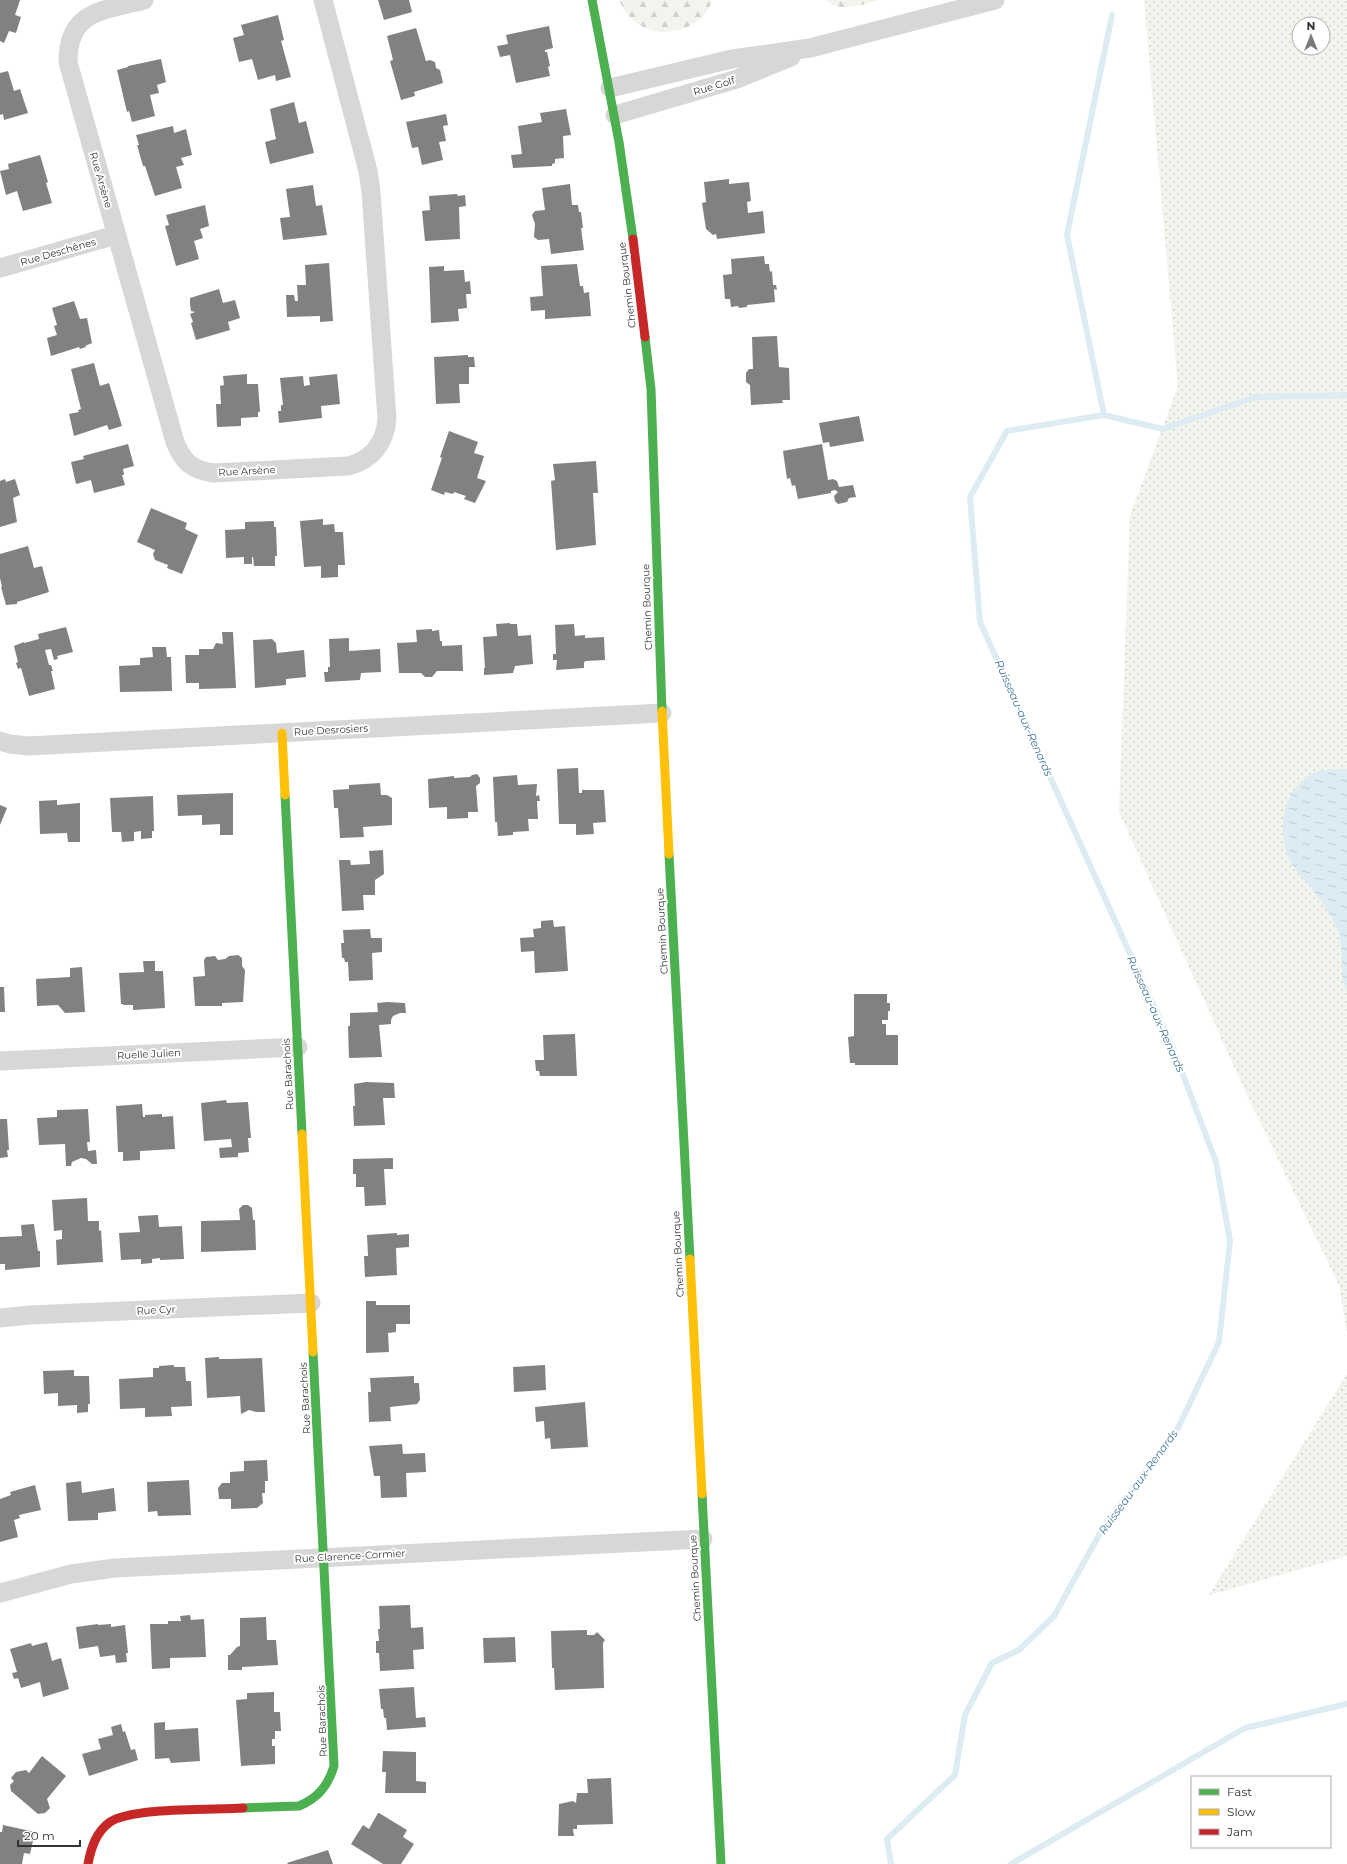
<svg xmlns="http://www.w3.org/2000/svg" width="1347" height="1864" viewBox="0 0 1347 1864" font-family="Montserrat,sans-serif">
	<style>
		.grass { fill: url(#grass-dots); fill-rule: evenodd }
		.forest { fill: url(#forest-firs) }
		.water { fill: url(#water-ripples) }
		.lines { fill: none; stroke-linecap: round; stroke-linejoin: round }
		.stream { stroke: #ddebf3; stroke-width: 6 }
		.building { fill: #818181 }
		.street { stroke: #d7d7d7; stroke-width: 19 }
		.fast { stroke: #4caf50; stroke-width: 9 }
		.slow { stroke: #ffc107; stroke-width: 9 }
		.jam { stroke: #c62828; stroke-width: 9 }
		.labels { text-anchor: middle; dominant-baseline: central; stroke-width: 4; stroke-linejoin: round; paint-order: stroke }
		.street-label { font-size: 10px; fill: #333; stroke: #fff }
		.water-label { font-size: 11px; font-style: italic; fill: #3f7597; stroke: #fff }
	</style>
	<defs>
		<pattern id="grass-dots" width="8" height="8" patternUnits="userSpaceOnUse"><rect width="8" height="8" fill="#f1f5ed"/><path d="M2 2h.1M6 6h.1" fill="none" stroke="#cfd2cc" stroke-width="1.8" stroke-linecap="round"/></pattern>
		<pattern id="forest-firs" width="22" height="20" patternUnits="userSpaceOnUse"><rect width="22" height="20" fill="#f1f5ed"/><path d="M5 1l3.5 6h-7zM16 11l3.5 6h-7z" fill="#cfd2cc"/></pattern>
		<pattern id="water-ripples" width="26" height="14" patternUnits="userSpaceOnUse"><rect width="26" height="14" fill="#ddebf3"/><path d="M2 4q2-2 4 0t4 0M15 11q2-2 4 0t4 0" fill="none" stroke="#becad1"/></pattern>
	</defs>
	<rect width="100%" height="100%" fill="#fff"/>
	<path class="grass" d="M1144 0H1347V1332L1339 1285 1246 1093 1119 812 1130 516 1178 386ZM1299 24H1323V48H1299Z
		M1347 1374V1556L1209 1595Z"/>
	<path class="forest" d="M619 0H711C709 24 672 37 652 30 635 26 626 14 619 0Z
		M826 0H878C862 5 839 13 826 0Z"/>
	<path class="water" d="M1347 769V991C1337 971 1346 949 1337 929 1330 913 1320 899 1309 885 1301 876 1293 867 1287 856 1285 850 1285 844 1284 838 1280 811 1290 783 1317 772 1325 769 1338 770 1347 769Z"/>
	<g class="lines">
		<path class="stream" d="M1104 415 1067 235 1112 15
			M891 1864 887 1839 955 1775 965 1715 992 1663 1019 1650 1054 1616 1104 1526 1177 1430 1219 1342 1230 1241 1216 1162 1174 1051 980 622 970 497 1007 431 1104 415 1163 429 1255 397 1347 395
			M1011 1864 1245 1728 1347 1704"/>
	</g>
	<path class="building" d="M0 0H20L15 15 21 17 16 33 9 31 4 43 0 41Z
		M378 0H409L412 12 384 20Z
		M278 15 284 40 281 41 291 77 276 81 275 75 258 80 252 59 239 62 233 38 244 35 241 25Z
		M549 26 553 48 545 50V52H547L550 66 548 67 550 76 516 83 510 55 500 57 497 46 508 44 506 35Z
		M416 28 426 61 430 60 435 62 436 68 440 70 443 83 414 92 415 96 401 100 390 61 393 60 387 36Z
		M161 59 166 82 157 85 159 93 150 95 155 116 132 122 129 111 127 112 117 70 128 67V66Z
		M8 71 14 91 20 89 28 113 4 120 3 114 0 115V73Z
		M294 102 299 123 306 121 314 153 270 164 265 142 276 139 270 109Z
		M566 109 571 135 563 136 564 158 555 159V163L552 164V166L513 168 511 155 522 154 518 126 542 122 540 113Z
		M446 114 448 125 443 126 446 141 439 142 443 160 422 165 418 147 412 148 406 122Z
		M173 126 174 133 186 129 192 155 181 158 184 165 176 167 182 188 155 196 145 166H143L137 145H139L136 135Z
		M40 155 48 182 46 183 52 203 23 211 17 191 6 195 0 171 9 169 8 164Z
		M729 179V184L749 182 751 201 747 202 748 213 763 211 765 233 717 239 716 234 713 235 706 229 702 203 706 202 704 182Z
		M570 184 572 205H578L579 212H581L583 228H581L584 250 551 254 549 239 538 240 534 237 535 224 532 215 535 211 545 210 542 188Z
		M313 185 316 206 322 205 327 235 283 240 280 218 290 217 286 189Z
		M457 194 458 196 465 195 466 206 459 207 460 239 425 241 422 211 430 210 429 196Z
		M205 205 209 226 200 229 203 238 194 241 199 259 176 266 165 226 169 225 166 215Z
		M764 256 765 264H769L770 272 772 271 773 285H776L777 290 774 289 775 302 747 305V307L739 308 738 306 731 307 730 299H725L723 275 732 274 731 259Z
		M329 263 333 321 320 322V316L287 317 286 295H294L295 301H298L297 285H306L305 265Z
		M577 264 580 286H583L584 293 589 292 591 316 545 319V310L531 311 530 297 543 296 541 266Z
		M444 266V271L464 270 465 282 470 281 471 294H466L467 308 458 309 459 321 431 323 429 267Z
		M219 289 223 303 235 300 240 318 228 322 230 330 196 340 191 323 193 322 190 314 195 312 191 311 190 304V298Z
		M74 301 80 319 87 318 92 343 85 346 86 347 80 349 79 347 51 356 47 338 57 335 54 326 57 325 52 308Z
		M777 336 779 367 789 368 790 400H782L783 403 751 405 750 385 746 382V373L749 369H753L752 337Z
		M468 355V357H474L475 367H469V384H459L460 403 436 404 434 357Z
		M94 363 100 386 109 383 122 426 109 430 107 425 74 436 69 414 79 412 78 410 81 409 71 369Z
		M247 374V384H258L260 412H258V417L241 418V426L217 427 216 404H221L220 386 224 385 223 376Z
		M337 374 340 404 321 406 322 418 279 423 278 411H281V405H283L280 378 303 376 304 386 310 385 309 377Z
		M859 416 864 441 830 447 829 442 823 443 819 423Z
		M449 431 478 442 474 453 484 456 477 478 486 481 475 503 464 499 466 496 454 492 453 494 445 492 444 495 431 490 442 458 440 457Z
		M128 444 134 466 123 469 124 475H122L125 485 94 493 91 480 76 484 71 462 84 459 83 456Z
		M822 444 828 480 833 479 837 481 839 487 853 485 856 497 849 498 847 502 838 504 835 501 834 496 838 492 835 490 831 491V493L798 499 795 485 792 486 790 478 787 479 783 451Z
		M596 461 598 493H593L596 545 556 550 551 481 555 480 553 464Z
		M5 479 6 482 15 479 20 495 13 498 17 522 0 527V481Z
		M151 508 187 523 185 529 198 535 182 574 167 568 168 565 155 560 153 554 155 550 137 542Z
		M323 519V525L334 524 335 532H343L345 565H338V577L321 578V566L304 567 300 521Z
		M274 521V527H276L277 556H275V566H254L253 557H252V564H244V557L226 558 225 530 245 529V522Z
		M28 546 34 568 42 566 49 592 17 602V604L6 605 1 587H2L0 578V554Z
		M510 623V624H517L518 636 531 635 533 664 515 666 513 673 484 675V668H485L483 637 497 636 496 624Z
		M574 624 575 636 585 635V638L604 637 605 660 586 661 584 662V668L556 670 557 660H553V654H556L555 625Z
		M66 627 73 652 57 656 58 659 54 660 51 649 45 650 49 665H51L53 671H51L55 689 29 696 21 668 18 669 16 663 18 662 14 646 24 642V643L39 639 38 634Z
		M432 629V631L439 630 440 641H442V646L462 645 463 671H437L432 677H425L421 673H399L397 643 417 642 416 630Z
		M222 632H233L236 688 199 689V683H186L185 655H199V649H213L216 643 223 644Z
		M349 638V651L380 649 381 672 361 673 360 680 325 682 324 672H328V667H330L329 639Z
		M272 639 276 643 277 653 304 650 306 677 286 679V685L255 688 253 640Z
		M152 647H166L167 657H171L172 691 120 692 119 666 140 665V658L153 657Z
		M578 768 579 793H582V790H604L606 822 593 823 594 834 576 835V824H559L557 769Z
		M477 774 480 778V783L476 786 478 812H468V818L447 819V807L429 808 428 779 454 776V778L470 777 472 775Z
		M517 775 518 785 537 784 536 796 539 795 540 801H537L538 819H528L529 831 513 832V835L498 836 497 822H495L493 777Z
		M380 783 381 795H387L392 798V825L363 827 364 837 340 838 338 808H334L333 790 349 789V785Z
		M233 793V835H220V824L202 825V815L178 816 177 795Z
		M153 796 154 831H152V838L141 839V831L134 832V841L122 842 121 832H112L110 798Z
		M57 800V805L80 803V842H68L67 833 40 834 39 801Z
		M0 805 7 808 0 825Z
		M383 850 384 874 375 880V895H363L364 910 342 911 339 860H350L351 865 370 864 369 851Z
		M553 920 554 927 565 926 568 971 535 973 534 951 521 952 520 938 534 937 533 929 541 928V921Z
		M370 929 371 938H382V952L372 953 373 980 349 981 348 962H345L344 958H342L341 943H344L343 930Z
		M238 955 242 958V966L245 970 243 1002 222 1003V1006H195L193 977 205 976 204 960 206 957 215 956 218 960 225 959 229 956Z
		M143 961H155V971H163L165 1008 133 1010V1005H123V1004H121L119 973 144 972Z
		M82 967 85 1012 65 1013 58 1005 37 1006 36 979 70 977V968Z
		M0 987H4L5 1012H0Z
		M854 994H887V1003H890V1011H888V1020H882V1024H886V1035H898V1065H855V1063H850L848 1037 854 1036Z
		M388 1002 405 1003 406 1013H400L393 1016 391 1020V1024L379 1025 382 1057 349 1058 348 1026H350V1013L378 1012 377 1003Z
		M575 1034 577 1076H540L539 1071H536L535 1060H544L543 1035Z
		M366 1082 394 1083 395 1098H383L385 1125 354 1126 353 1106H355L354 1084Z
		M226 1100 227 1103 248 1102 251 1138H248L249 1152 238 1153V1157L220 1158 219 1148 232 1147 231 1139 204 1141 201 1103Z
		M142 1104 143 1117H145V1115L162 1114V1117L173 1116 175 1149 140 1151V1160L123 1161V1152H118L116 1106Z
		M88 1109 90 1142H87L88 1151 96 1150 97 1164H92L86 1159 81 1158 72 1162 71 1166H66L65 1144 39 1145 37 1118 57 1117V1110Z
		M0 1119H7L9 1150H7L8 1157 0 1158Z
		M393 1158V1169H384L386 1205 365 1206 364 1187H356V1174H353V1159Z
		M87 1198 88 1221H99V1231L101 1230 103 1262 57 1265 56 1240 62 1239V1230L54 1231 52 1200Z
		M243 1205H248L252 1208 253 1220H255L256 1250 201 1252V1221L240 1220 239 1209Z
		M158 1215 159 1227 182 1226 184 1259 160 1260V1258L152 1259V1263L141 1264V1259L121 1260 119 1233 140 1232 138 1216Z
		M34 1224 38 1251H40V1267L5 1270V1264H0V1237L22 1236 21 1225Z
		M397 1233V1235L409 1234V1247L396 1248 397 1275 365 1277 364 1256H368L367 1235Z
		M366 1301H376V1305H410V1324H396V1332L388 1333 389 1352 366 1353Z
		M219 1357V1359H230L262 1358 265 1412H256L249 1410 241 1414 240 1396 207 1398 205 1358Z
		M174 1365V1367H185L186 1381H191L192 1406 171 1407 172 1416 145 1417V1408L120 1409 119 1379 153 1377V1368H159V1366Z
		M545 1365 546 1390 514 1392 513 1367Z
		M74 1370V1376H89L90 1404H88V1412L77 1413V1405L58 1406V1393L44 1394 43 1371Z
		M414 1376V1383H419L420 1400 417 1404 390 1407 391 1421 369 1422 368 1392H371L370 1378Z
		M585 1402 588 1447 551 1449 550 1438 545 1439 544 1421 536 1422 535 1407Z
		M402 1444 403 1454 425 1453 426 1472 406 1473 407 1497 381 1498 380 1476H374L369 1446Z
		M267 1460 268 1481H265V1493H262L263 1503 257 1508 231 1509V1499H219L218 1488 222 1483H230V1472L244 1471V1461Z
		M189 1480 191 1515 158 1516 157 1511 148 1512 147 1482Z
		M81 1481 82 1493 114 1488 116 1511 98 1513V1520L68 1521 66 1483Z
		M35 1485 41 1510 19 1515 20 1518 14 1520 18 1537 0 1542V1499L11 1495 10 1492Z
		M410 1605 411 1628 423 1627 424 1649 413 1650 414 1669 380 1671 379 1653H376V1641H379L378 1629H380L379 1606Z
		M190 1615 191 1620 204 1619 206 1657 170 1658V1668L152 1669 150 1624H168V1621H181L180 1616Z
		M266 1617 267 1640H276L278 1665 242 1667V1670H228V1655H230L237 1647 240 1646V1618Z
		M98 1624V1625L111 1624V1627L125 1625 128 1653H126L127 1662 116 1663 115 1655 100 1657 98 1646 79 1649 76 1627Z
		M587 1630V1635H594L597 1632 605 1640 603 1643 604 1688 555 1690 554 1668H552L551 1631Z
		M515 1637 516 1662 484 1663 483 1638Z
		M47 1642 52 1661 61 1658 69 1689 43 1697 40 1682 21 1688 18 1678 14 1679 12 1673 17 1672 10 1649 31 1643 32 1646Z
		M414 1687 416 1718 425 1717 426 1727 387 1730 386 1718H384L383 1709H381L379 1689Z
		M274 1692V1712H280L281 1731H275V1739H272V1746H275V1764L241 1766 236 1700 247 1699V1693Z
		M165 1722V1730L198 1728 200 1761 171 1763 169 1758 155 1759 154 1723Z
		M121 1724 123 1732 125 1731 131 1750 135 1749 138 1760 89 1776 82 1754 101 1749 98 1739 113 1735 111 1727Z
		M383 1751 416 1752V1781L426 1782V1793H385L386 1772H382Z
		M42 1756 66 1776 47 1799 50 1808 45 1813 38 1814 11 1791 10 1785 14 1781 11 1778 16 1772 26 1770 29 1773Z
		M611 1778 613 1824 577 1825V1829H573L574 1836H558L559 1804 573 1801 576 1803 577 1793H588L587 1779Z
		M378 1813H379L407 1830 403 1837 414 1844 401 1864H383L351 1844 363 1825 369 1829Z
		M3 1825 35 1832 30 1854 24 1853 22 1864H0V1832H2Z
		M328 1850 333 1864H288L287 1863Z"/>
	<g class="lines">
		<path class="street" d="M144 0C103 11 68 10 68 62L175 442C183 462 192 470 214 473L348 466C372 460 385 443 387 419L371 192 368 171 323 0
			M610 88 732 59 810 48 995 0
			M615 115 737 79 791 57
			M0 268 116 235
			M0 741 10 744 28 746 662 713
			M0 1061 298 1047
			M0 1318 30 1315 311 1303
			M0 1593 71 1574 115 1568 703 1539"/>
		<path class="fast" d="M592 0 619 142 633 239
			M645 337 651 389 662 711
			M285 795 302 1134
			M669 854 690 1259
			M702 1494 721 1864
			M243 1808 299 1806C318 1798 328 1786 334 1766L313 1352"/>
		<path class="slow" d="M662 711 669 854
			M282 733 285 795
			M302 1134 313 1352
			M690 1259 702 1494"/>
		<path class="jam" d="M633 239 645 337
			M88 1864C91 1848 96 1832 110 1822 132 1807 213 1810 243 1808"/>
	</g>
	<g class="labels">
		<g class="street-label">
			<text transform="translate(714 86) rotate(-17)">Rue Golf</text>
			<text transform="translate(101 180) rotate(74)">Rue Arsène</text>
			<text transform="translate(58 252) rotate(-16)">Rue Deschênes</text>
			<text transform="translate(627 285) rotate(-97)">Chemin Bourque</text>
			<text transform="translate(247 471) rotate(-3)">Rue Arsène</text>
			<text transform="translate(647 607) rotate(-92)">Chemin Bourque</text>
			<text transform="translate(331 730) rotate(-3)">Rue Desrosiers</text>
			<text transform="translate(662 931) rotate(-93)">Chemin Bourque</text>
			<text transform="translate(149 1054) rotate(-3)">Ruelle Julien</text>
			<text transform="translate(288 1074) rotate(-93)">Rue Barachois</text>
			<text transform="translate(678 1254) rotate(-93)">Chemin Bourque</text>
			<text transform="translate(156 1310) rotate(-3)">Rue Cyr</text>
			<text transform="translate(305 1398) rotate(-93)">Rue Barachois</text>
			<text transform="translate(350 1556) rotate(-3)">Rue Clarence-Cormier</text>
			<text transform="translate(695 1578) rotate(-93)">Chemin Bourque</text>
			<text transform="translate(322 1721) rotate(-92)">Rue Barachois</text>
		</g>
		<g class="water-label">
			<text transform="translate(1024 718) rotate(66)">Ruisseau-aux-Renards</text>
			<text transform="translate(1156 1014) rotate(66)">Ruisseau-aux-Renards</text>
			<text transform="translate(1138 1482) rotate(-54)">Ruisseau-aux-Renards</text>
		</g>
	</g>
	<rect x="1191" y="1776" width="140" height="72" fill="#ffffff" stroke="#adadad"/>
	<rect x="1199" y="1789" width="20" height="6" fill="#4caf50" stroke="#adadad"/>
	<text x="1227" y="1796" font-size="12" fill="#333333">Fast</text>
	<rect x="1199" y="1809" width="20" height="6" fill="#ffc107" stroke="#adadad"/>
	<text x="1227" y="1816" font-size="12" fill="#333333">Slow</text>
	<rect x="1199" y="1829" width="20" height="6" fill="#c62828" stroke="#adadad"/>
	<text x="1227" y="1836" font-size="12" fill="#333333">Jam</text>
	<g transform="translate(1311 36)"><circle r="19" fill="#ffffff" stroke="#adadad"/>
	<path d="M0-3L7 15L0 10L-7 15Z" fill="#7a7a7a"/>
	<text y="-6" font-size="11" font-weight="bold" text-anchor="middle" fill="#333333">N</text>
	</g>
	<path d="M18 1840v6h62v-6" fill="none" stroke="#333333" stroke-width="2"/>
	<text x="24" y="1840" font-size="12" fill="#333333" stroke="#ffffff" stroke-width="3" paint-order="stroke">20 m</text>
</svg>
